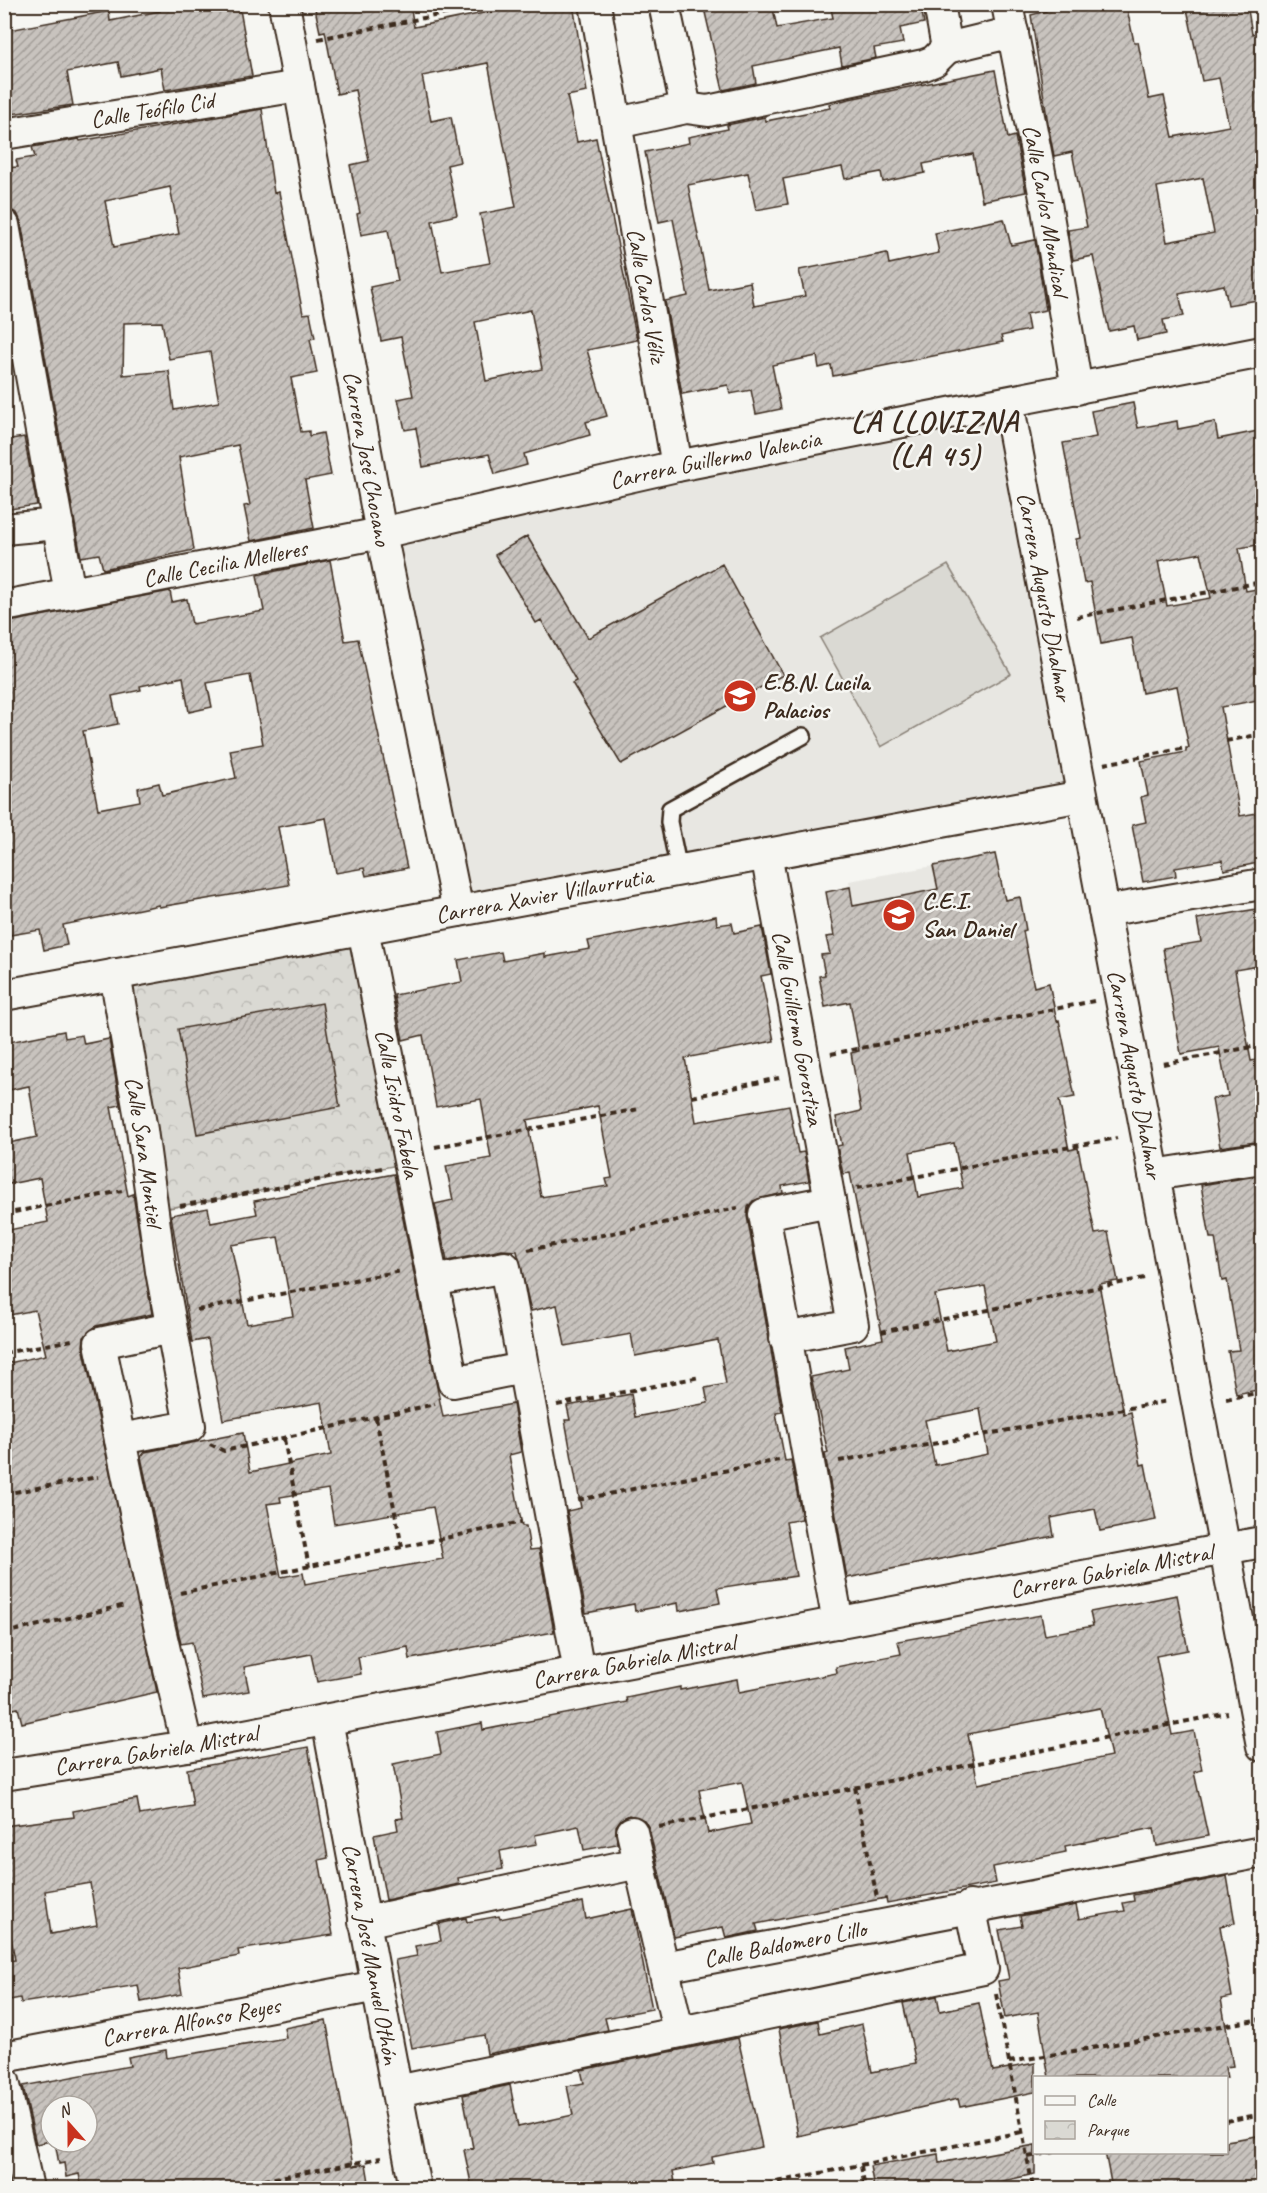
<svg xmlns="http://www.w3.org/2000/svg" width="1267" height="2193" viewBox="0 0 1267 2193" font-family="Caveat,sans-serif">
	<style>
		.built { fill: #e8e7e2 }
		.park { fill: url(#park-crowns); stroke: #8a8278; stroke-width: 1.5 }
		.pitch { fill: #dad9d3; stroke: #8a8278; stroke-width: 1.5 }
		.building { fill: url(#building-hatch); stroke: #3b2a1e; stroke-width: 1.5; fill-rule: evenodd }
		.lines { fill: none; stroke-linecap: round; stroke-linejoin: round }
		.lane-casing { stroke: #3b2a1e; stroke-width: 20 }
		.street-casing { stroke: #3b2a1e; stroke-width: 34 }
		.path { stroke: #3b2a1e; stroke-width: 4; stroke-dasharray: 6 4.5; stroke-linecap: butt }
		.lane { stroke: #f6f6f2; stroke-width: 15 }
		.street { stroke: #f6f6f2; stroke-width: 30 }
		.labels { text-anchor: middle; dominant-baseline: central; stroke-width: 5; stroke-linejoin: round; paint-order: stroke }
		.street-label { font-size: 24px; fill: #3b2a1e; stroke: #f6f6f2 }
		.poi-label { font-size: 24px; font-weight: bold; fill: #3b2a1e; stroke: #f6f6f2; text-anchor: start }
		.district-label { font-size: 30px; font-weight: bold; letter-spacing: 1.5px; fill: #3b2a1e; stroke: #f6f6f2 }
	</style>
	<defs>
		<pattern id="park-crowns" width="20" height="18" patternUnits="userSpaceOnUse" patternTransform="scale(1.5)"><rect width="20" height="18" fill="#dad9d3"/><path d="M2 6a3 3 0 1 1 6 0M12 15a3 3 0 1 1 6 0" fill="none" stroke="#bcbab5"/></pattern>
		<pattern id="building-hatch" width="6" height="6" patternUnits="userSpaceOnUse" patternTransform="scale(1.5)"><rect width="6" height="6" fill="#c8c3be"/><path d="M-1 1l2-2M0 6l6-6M5 7l2-2" fill="none" stroke="#a49f9a"/></pattern>
	</defs>
	<rect width="100%" height="100%" fill="#f6f6f2"/>
	<filter id="ink" filterUnits="userSpaceOnUse"><feTurbulence type="fractalNoise" baseFrequency=".0167" numOctaves="2"/><feDisplacementMap in="SourceGraphic" scale="12" xChannelSelector="R" yChannelSelector="G"/><feConvolveMatrix kernelMatrix="1 2 1 2 8 2 1 2 1" color-interpolation-filters="sRGB"/></filter>
	<g filter="url(#ink)">
		<path class="built" d="M1008 402 1082 796 458 911 382 521Z
			M933 866 950 950 865 967 849 881Z"/>
		<path class="park" d="M363 929 409 1163 153 1211 115 974Z"/>
		<path class="pitch" d="M948 565 1011 674 881 747 820 638Z"/>
		<path class="building" d="M158 4H239L252 76 165 90 161 68 121 76 118 62 67 72 73 105 4 115V31L109 11 110 21 160 11Z
			M314 4H410L414 27 528 4H573L587 92 567 96 577 142 596 138 637 340 587 350 607 416 586 422 590 435 524 454 527 465 495 474 489 454 423 467 416 428 405 430 398 399 413 396 401 337 381 341 370 287 398 281 388 230 361 235 357 214 360 213 350 165 369 161 355 90 337 94 325 31 320 32ZM488 63 516 207 480 214 490 263 442 272 432 221 457 215 447 165 460 162 451 117 431 121 422 76ZM531 310 542 369 486 381 475 322Z
			M703 4H772L777 28 833 18 830 4H920L924 23 900 28 903 43 874 48 876 58 842 65 839 48 753 66 756 83 723 90Z
			M1045 4H1126L1134 42H1138L1149 99 1164 96 1173 137 1229 126 1219 78 1202 81 1186 4H1247L1252 34 1263 32V299L1228 305 1224 285 1179 294 1184 316 1163 320 1166 334 1137 340 1134 326 1109 331 1093 256 1073 260 1068 230 1087 227 1072 152 1054 156 1049 130 1031 15 1046 11ZM1203 178 1214 233 1167 242 1157 187Z
			M995 70 1008 138 1015 136 1026 192 982 201 973 154 923 164 925 173 883 182 881 172 845 179 842 167 783 179 788 204 756 210 748 173 688 185 709 290 750 282 754 306 805 296 799 270 887 253 889 264 939 253 935 233 1004 219 1011 245 1035 240 1046 310 1026 314 1029 330 1001 336 1003 342 833 376 831 365 819 368 817 356 772 365 781 409 756 414 751 390 730 394 728 385 682 394 665 301 688 296 673 219 659 222 645 152 689 143 688 137 728 129 727 125 765 117 766 121 830 108 829 104 849 99Z
			M262 109 274 193 279 192 303 314 310 313 315 338 310 339 317 373 291 378 301 432 309 431V436L323 433 331 475 305 480 314 528 251 541 244 506 250 505 238 445 179 457 194 550 103 569 99 554 81 557 21 222 17 213 4 208V168L18 167 16 160 35 157 32 147 79 139 80 141ZM170 187 179 234 114 247 105 201ZM162 322 169 359 210 352 219 402 174 410 169 371 123 375 124 323Z
			M1133 403 1138 428 1177 421 1178 429 1215 422 1218 439 1263 430V544L1239 548 1246 591 1263 588V699L1221 707 1240 816 1263 812V862L1224 870 1222 860 1175 868 1176 876 1143 882 1132 825 1146 822 1141 797 1148 795 1141 761 1186 752V748H1189L1177 686 1142 693 1132 638 1101 644 1090 582 1084 583 1076 539 1081 538 1063 443 1096 437 1091 411ZM1201 553 1211 598 1167 606 1158 561Z
			M24 437 37 505 4 510V440Z
			M527 536 588 638 722 564 783 675 621 764 572 683 576 681 541 620 536 623 495 555Z
			M330 560 345 641 358 639 407 868 366 876 364 868 336 873 326 818 278 827 289 885 159 907V905L63 925 67 945 44 950 40 930 4 936V882L10 881 4 849V623L170 591 172 602 187 599 192 624 264 611 257 575ZM250 675 263 744 230 750 236 778 162 795 159 783 138 788 140 801 98 809 83 731 118 724 112 696 141 690 140 686 183 677 189 712 212 707 207 683Z
			M995 854 1005 900 1020 897 1026 930 1023 931 1034 987 1049 983 1057 1021 1059 1020 1075 1097 1059 1100 1069 1150 1078 1148 1095 1234 1108 1232 1118 1281 1099 1284 1124 1414 1131 1412 1141 1465 1145 1464 1156 1520 1100 1531 1095 1509 1051 1518 1054 1536 847 1578 825 1454 828 1453 811 1377 849 1369 845 1347 883 1339 850 1173 843 1174 837 1146 842 1145 836 1117 861 1111 851 1053 859 1051 850 1002 825 1007 819 976 825 975 821 955 830 954 826 937 834 936 826 892 850 887 853 906 938 889 933 866ZM954 1143 963 1188 918 1197 910 1152ZM985 1286 996 1341 947 1351 935 1295ZM980 1409 988 1454 935 1465 925 1420Z
			M1263 908V965L1235 970 1251 1061 1263 1059V1141L1220 1147 1212 1099 1228 1096 1219 1047 1181 1054 1163 948 1201 942 1197 919Z
			M716 916 717 925 732 923 734 933 762 927 771 974 761 976 774 1041 685 1058 696 1122 789 1105 798 1153 804 1152 809 1181 782 1186 783 1193 753 1201 748 1207 747 1216 782 1412 776 1413 785 1461 791 1460 802 1519 786 1522 796 1576 717 1588 720 1603 679 1611 678 1603 635 1611 634 1604 586 1613 567 1511 581 1508 565 1420H570L567 1406 631 1394 635 1417 708 1403 705 1388 726 1384 718 1340 635 1356 631 1334 565 1346 557 1305 531 1311 517 1251 502 1250 447 1261 435 1204 453 1200 446 1166 491 1158 481 1099 436 1107 423 1035 403 1040 394 995 462 982 458 960 501 952 503 961 545 953V957L590 949 588 941ZM598 1106 612 1178 606 1179 608 1186 541 1197 527 1120Z
			M322 1003 340 1107 197 1134 178 1029Z
			M64 1031 65 1038 82 1035 84 1044 109 1039 120 1105 111 1107 128 1196 133 1194 152 1314 96 1326 84 1337 83 1346 157 1692 22 1723 18 1708 4 1711V1659L9 1658 4 1637V1364L46 1355 35 1310 4 1316V1231L48 1222 40 1178 4 1185V1144L37 1137 29 1086 4 1091V1043Z
			M394 1174 443 1417 513 1404 521 1452 509 1455 522 1526H526L530 1550 539 1549 554 1632 410 1659 408 1647 358 1657 361 1674 317 1682 311 1654 244 1667 249 1691 203 1699 192 1642 181 1644 141 1457 145 1452 243 1433 250 1472 331 1455 322 1402 223 1420 208 1339 192 1342 171 1215 208 1208 211 1223 257 1214 254 1201ZM278 1237 293 1316 247 1324 231 1245ZM328 1489 334 1524 433 1507 443 1559 305 1584 303 1573 281 1577 267 1504 281 1502 280 1497Z
			M1263 1175V1389L1236 1394 1228 1351 1239 1350 1227 1280 1222 1281 1215 1238H1210L1201 1185Z
			M1177 1595 1188 1650 1156 1656 1172 1735 1194 1731 1202 1770 1194 1772 1208 1836 1157 1846 1154 1828 1065 1846 1066 1852 993 1867 996 1883 887 1903 886 1898 756 1924 758 1931 726 1938 723 1927 674 1937 649 1828 644 1820 629 1815 621 1819 616 1826 617 1844 584 1850 579 1826 535 1835 537 1844 500 1851 503 1869 458 1878 459 1884 386 1900 374 1835 398 1830 396 1819 403 1818 393 1764 441 1754 437 1732 482 1723 483 1730 627 1702 626 1698 680 1687V1690L737 1679 739 1692 837 1673 836 1667 901 1654 898 1641 1041 1615 1045 1635 1093 1626 1090 1612ZM1100 1708 1111 1756 978 1784 968 1734ZM742 1782 751 1824 708 1833 699 1790Z
			M308 1747 328 1858 319 1860 333 1935 238 1950 239 1956 178 1968 182 1994 141 2002 138 1985 21 2003 20 1998 4 2001V1961L15 1960 4 1899V1826L74 1817 73 1811 137 1799 140 1815 193 1806 187 1769ZM90 1883 97 1925 51 1934 45 1891Z
			M1227 1876 1235 1923 1220 1926 1232 1997 1221 1999 1233 2066 1225 2067 1227 2078H1049L1038 2012 1005 2018 998 1981 1009 1979 999 1930 1022 1926 1020 1916 1076 1905 1079 1919 1125 1911 1123 1903 1134 1901 1133 1895Z
			M583 1902 586 1919 632 1909 652 2009 605 2018 608 2030 487 2054 484 2035 412 2048 395 1960 417 1956 415 1946 441 1941 438 1924 466 1918 467 1922 499 1916 500 1919Z
			M937 1996 940 2011 979 2003 993 2071 1035 2063V2092L960 2107 958 2099 798 2136 779 2029 818 2021 820 2034 862 2024 872 2072 916 2063 903 2003Z
			M326 2020 353 2166 366 2164 370 2188H82L79 2174 66 2177 64 2163 59 2164 55 2142H87V2106H51V2141L36 2144 23 2086 130 2066 128 2057 166 2050 167 2058 286 2038 284 2028Z
			M738 2038 762 2147 712 2157 713 2163 673 2171 676 2188H641L639 2181 602 2188H575L573 2182 541 2188H472L464 2150 473 2148 463 2095 510 2085 518 2127 573 2115 567 2086 584 2083 581 2070Z
			M1263 2135V2188H1112L1105 2152H1227V2141Z
			M1035 2145V2174L998 2182 999 2188H874L870 2166 938 2154 939 2163Z"/>
		<g class="lines">
			<g class="lane-casing">
				<path id="lane" d="M679 870 669 822 670 809 803 736"/>
			</g>
			<g class="street-casing">
				<g id="street">
					<path id="s1" d="M284 4 381 533 458 911"/>
					<path id="s2" d="M595 4 677 466"/>
					<path d="M664 4 686 108"/>
					<path d="M939 4 947 48"/>
					<path id="s3" d="M1007 4 1046 203 1077 389"/>
					<path d="M947 48 1013 32"/>
					<path d="M617 123 686 108 708 111 924 65 934 61 947 48"/>
					<path id="s4" d="M4 134 299 86"/>
					<path d="M4 225 70 593"/>
					<path id="s5" d="M1008 402 1262 1746"/>
					<path d="M4 529 58 524"/>
					<path id="s6" d="M4 606 381 533 677 466 1262 352"/>
					<path id="s7" d="M766 854 853 1325 785 1338"/>
					<path d="M1104 911 1262 884"/>
					<path id="s8" d="M363 929 453 1382 523 1368"/>
					<path id="s9" d="M115 974 142 1130 161 1271 190 1426 120 1439"/>
					<path id="s10" d="M4 995 1082 796"/>
					<path d="M1154 1175 1262 1158"/>
					<path d="M830 1201 764 1214 838 1623"/>
					<path d="M433 1281 505 1267 579 1672"/>
					<path d="M171 1328 100 1343 153 1599 187 1746"/>
					<path id="s11" d="M327 1720 415 2188"/>
					<path id="s12" d="M4 1775 187 1746 1262 1542"/>
					<path d="M632 1832 678 2030"/>
					<path d="M364 1922 639 1863"/>
					<path id="s13" d="M664 1967 1262 1852"/>
					<path id="s14" d="M4 2057 377 1986"/>
					<path d="M4 2081 28 2188"/>
					<path d="M397 2091 983 1969 970 1906"/>
				</g>
			</g>
			<path class="path" d="M318 39 494 4
				M1077 617 1262 582
				M1226 741 1262 734
				M1104 764 1186 748
				M831 1054 1094 1001
				M1163 1064 1262 1045
				M692 1097 779 1078
				M435 1147 639 1109
				M857 1188 1117 1138
				M180 1206 382 1168
				M4 1214 122 1191
				M528 1250 738 1208
				M197 1310 401 1271
				M881 1332 1144 1278
				M4 1353 72 1340
				M1226 1399 1262 1392
				M557 1405 700 1377
				M376 1418 402 1547
				M284 1439 309 1567
				M210 1444 224 1451 435 1404
				M839 1461 1168 1401
				M4 1494 98 1477
				M578 1500 779 1460
				M180 1593 522 1522
				M4 1633 126 1605
				M855 1787 877 1898
				M659 1827 1228 1713
				M996 1994 1033 2188
				M1009 2062 1262 2019
				M1226 2121 1262 2114
				M1028 2157 1055 2152
				M861 2166 865 2188
				M222 2188 381 2158
				M747 2188 1022 2132"/>
			<use href="#lane" class="lane"/>
			<use href="#street" class="street"/>
		</g>
	</g>
	<defs>
		<g id="school-disc" transform="scale(1.725)"><circle r="9.5" fill="#c8321e" stroke="#f6f6f2"/><path d="M0-5L7-2L0 1L-7-2ZM-4 1L0 2.5L4 1V4Q0 6-4 4Z" fill="#fff"/></g>
	</defs>
	<g fill-rule="evenodd">
		<use href="#school-disc" x="740" y="696"/>
		<use href="#school-disc" x="899" y="915"/>
	</g>
	<g class="labels">
		<g class="street-label">
			<text stroke="none"><textPath href="#s4" startOffset="150">Calle Teófilo Cid</textPath></text>
			<text stroke="none"><textPath href="#s3" startOffset="210">Calle Carlos Mondical</textPath></text>
			<text stroke="none"><textPath href="#s2" startOffset="296">Calle Carlos Véliz</textPath></text>
			<text stroke="none"><textPath href="#s1" startOffset="462">Carrera José Chocano</textPath></text>
			<text stroke="none"><textPath href="#s6" startOffset="726">Carrera Guillermo Valencia</textPath></text>
			<text stroke="none"><textPath href="#s6" startOffset="225">Calle Cecilia Melleres</textPath></text>
			<text stroke="none"><textPath href="#s5" startOffset="198">Carrera Augusto Dhalmar</textPath></text>
			<text stroke="none"><textPath href="#s10" startOffset="549">Carrera Xavier Villaurrutia</textPath></text>
			<text stroke="none"><textPath href="#s7" startOffset="177">Calle Guillermo Gorostiza</textPath></text>
			<text stroke="none"><textPath href="#s5" startOffset="684">Carrera Augusto Dhalmar</textPath></text>
			<text stroke="none"><textPath href="#s8" startOffset="178">Calle Isidro Fabela</textPath></text>
			<text stroke="none"><textPath href="#s9" startOffset="180">Calle Sara Montiel</textPath></text>
			<text stroke="none"><textPath href="#s12" startOffset="1126">Carrera Gabriela Mistral</textPath></text>
			<text stroke="none"><textPath href="#s12" startOffset="640">Carrera Gabriela Mistral</textPath></text>
			<text stroke="none"><textPath href="#s12" startOffset="154">Carrera Gabriela Mistral</textPath></text>
			<text stroke="none"><textPath href="#s13" startOffset="123">Calle Baldomero Lillo</textPath></text>
			<text stroke="none"><textPath href="#s11" startOffset="238">Carrera José Manuel Othón</textPath></text>
			<text stroke="none"><textPath href="#s14" startOffset="190">Carrera Alfonso Reyes</textPath></text>
		</g>
		<g class="poi-label">
			<text x="763" y="682">E.B.N. Lucila<tspan x="763" dy="28">Palacios</tspan></text>
			<text x="922" y="901">C.E.I.<tspan x="922" dy="28">San Daniel</tspan></text>
		</g>
		<g class="district-label">
			<text x="935" y="422">LA LLOVIZNA<tspan x="935" dy="34">(LA 45)</tspan></text>
		</g>
	</g>
	<rect width="1267" height="2193" fill="none" stroke="#f6f6f2" stroke-width="24"/>
	<rect x="12" y="12" width="1243" height="2169" fill="none" stroke="#3b2a1e" stroke-width="2" filter="url(#ink)"/>
	<rect x="1033" y="2076" width="195" height="78" fill="#f6f6f2" stroke="#aba49d" stroke-width="1.5"/>
	<rect x="1045" y="2096" width="30" height="9" fill="#f6f6f2" stroke="#aba49d" stroke-width="1.5"/>
	<text x="1087" y="2106" font-size="18" fill="#3b2a1e">Calle</text>
	<rect x="1045" y="2121" width="30" height="18" fill="url(#park-crowns)" stroke="#aba49d" stroke-width="1.5"/>
	<text x="1087" y="2136" font-size="18" fill="#3b2a1e">Parque</text>
	<g transform="translate(69 2124) rotate(339)"><circle r="28" fill="#f6f6f2" stroke="#aba49d" stroke-width="1.5"/>
	<path d="M0-4.5L10 22L0 15L-10 22Z" fill="#c8321e"/>
	<text y="-9" font-size="16" font-weight="bold" text-anchor="middle" fill="#3b2a1e">N</text>
	</g>
</svg>
